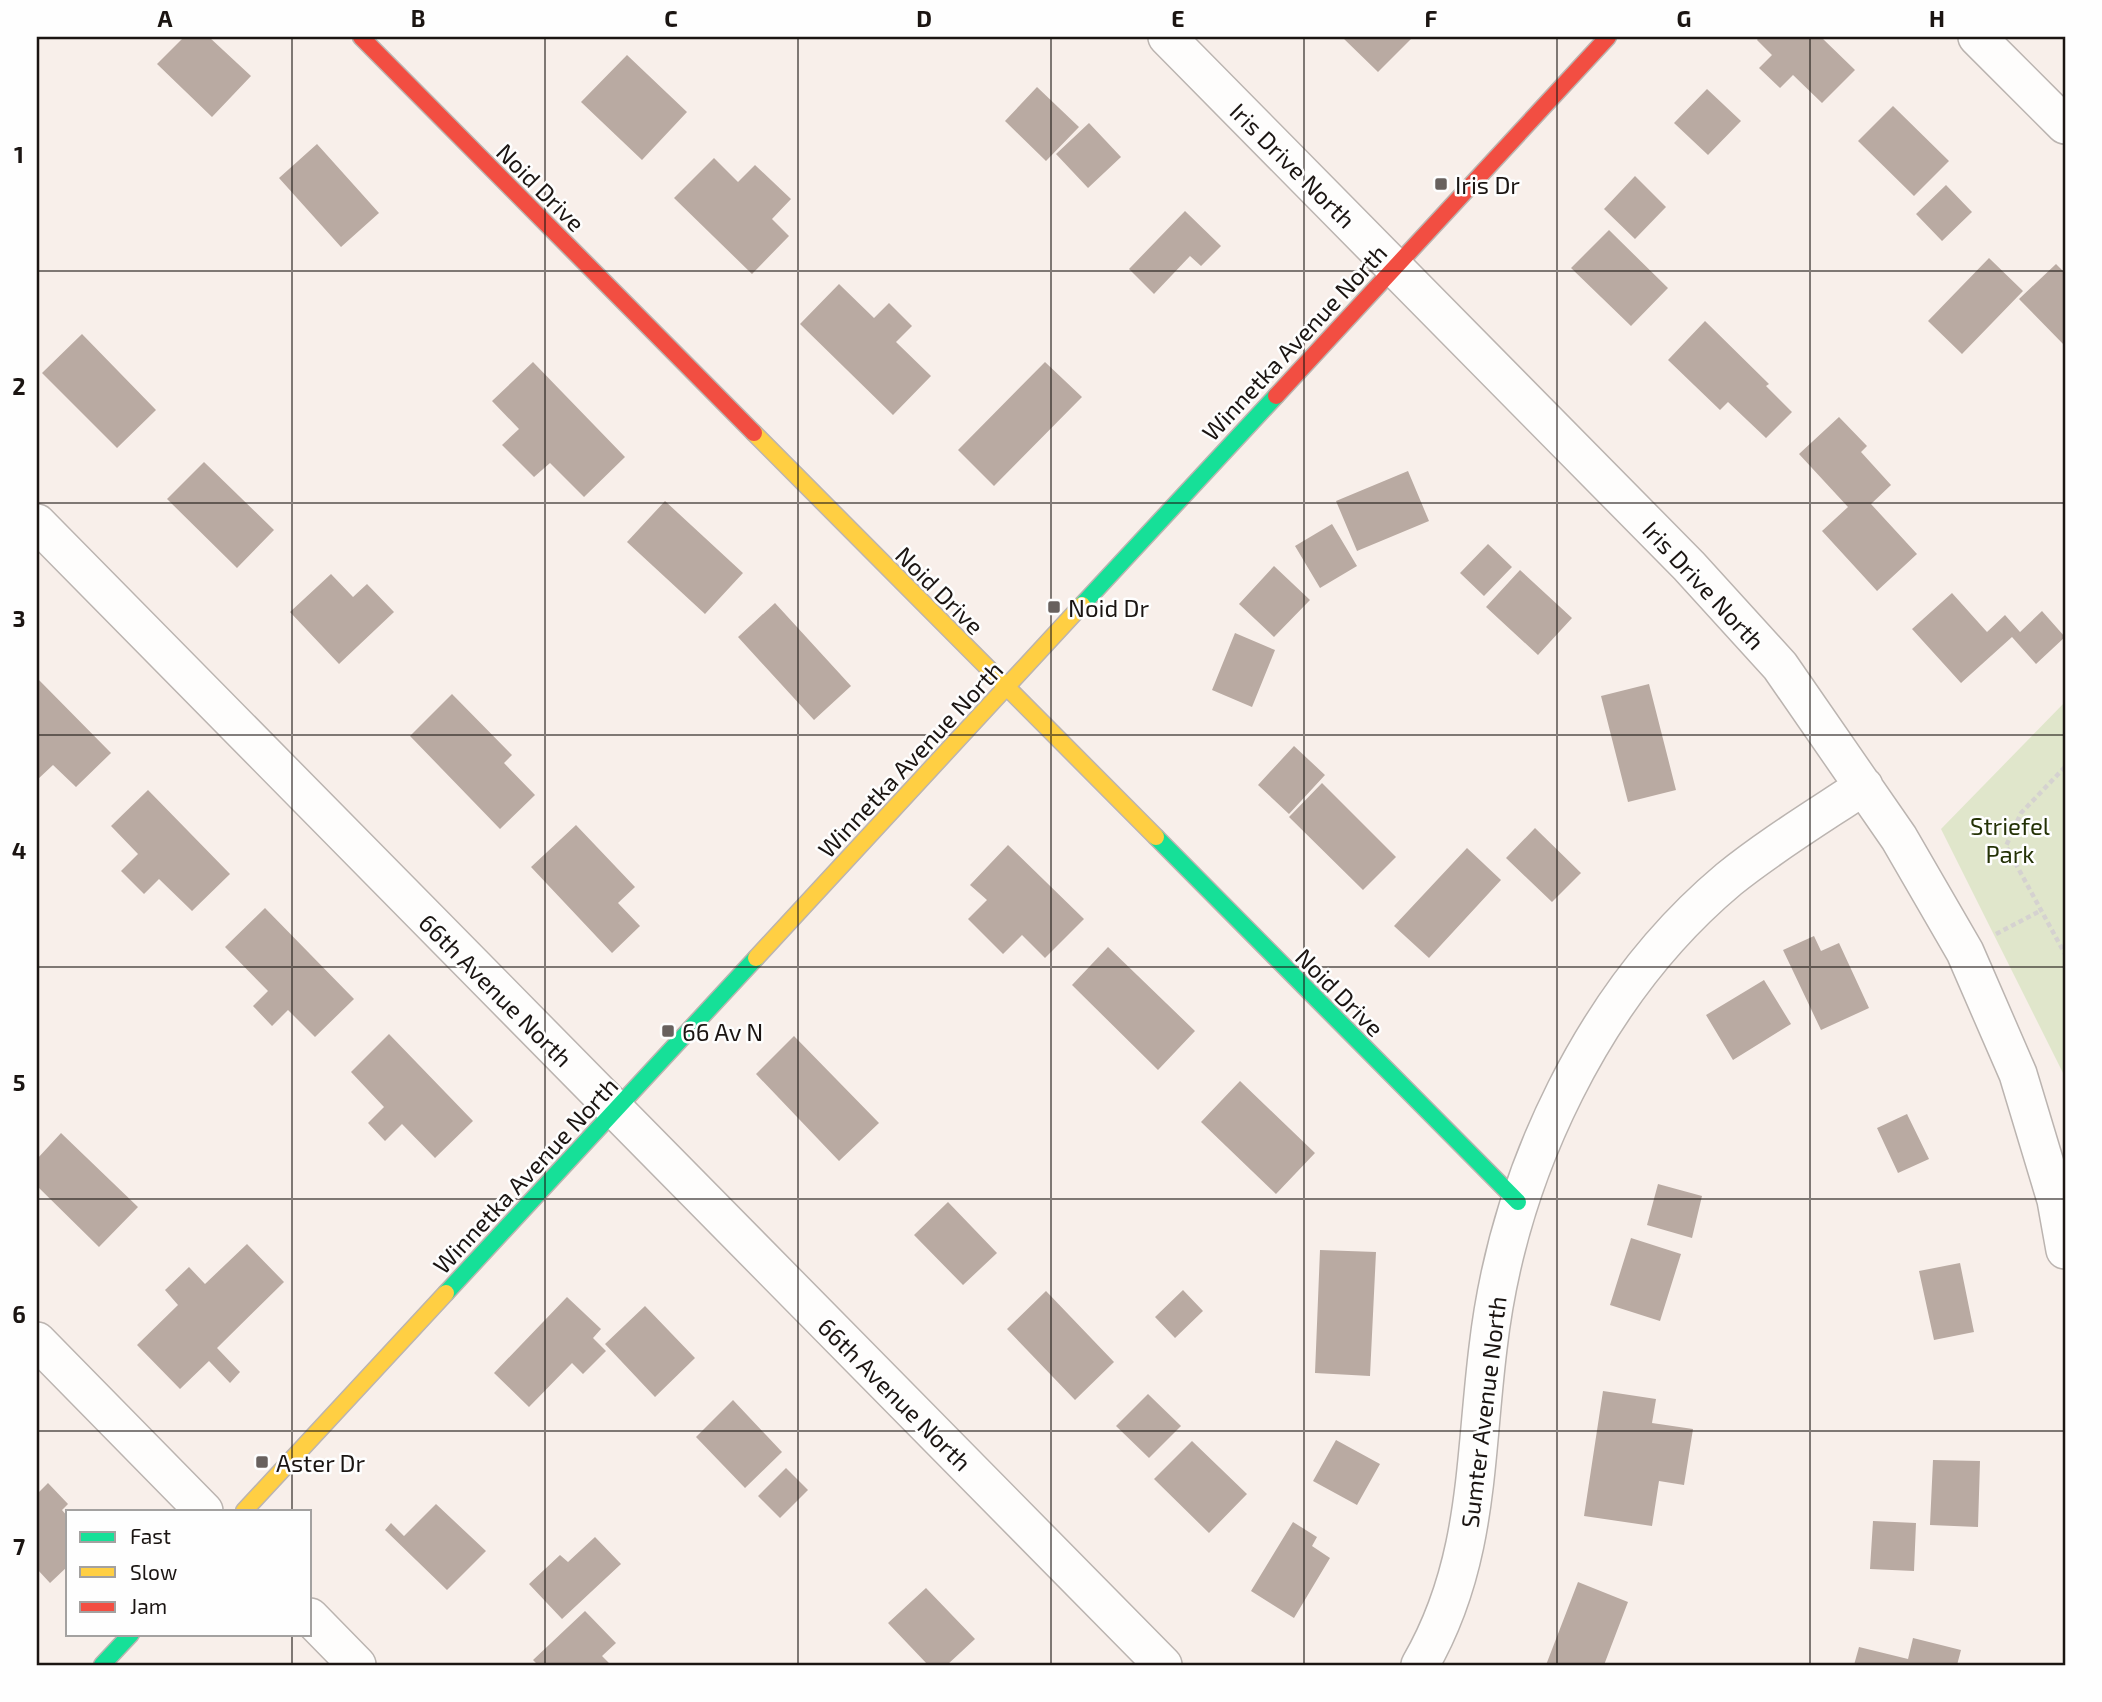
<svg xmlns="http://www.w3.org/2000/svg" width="2102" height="1702" viewBox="0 0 2102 1702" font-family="'Exo 2',sans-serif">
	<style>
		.green { fill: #e0e6cb }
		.building { fill: #b9aaa2 }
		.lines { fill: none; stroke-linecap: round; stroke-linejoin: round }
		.street-casing { stroke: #bbb4b0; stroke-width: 40 }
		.fast-casing { stroke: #bbb4b0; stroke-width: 19 }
		.slow-casing { stroke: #bbb4b0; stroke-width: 19 }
		.jam-casing { stroke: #bbb4b0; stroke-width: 19 }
		.path { stroke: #d5d2d0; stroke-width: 4.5; stroke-dasharray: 5 3.5; stroke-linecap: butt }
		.street { stroke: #fefdfc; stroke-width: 37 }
		.fast { stroke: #16e098; stroke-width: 16 }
		.slow { stroke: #ffcf43; stroke-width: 16 }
		.jam { stroke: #f24e42; stroke-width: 16 }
		.grid { fill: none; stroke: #1b1512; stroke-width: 2; stroke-opacity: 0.55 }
		.poi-dot { fill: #68615e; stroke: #fefefe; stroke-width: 2.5 }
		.labels { text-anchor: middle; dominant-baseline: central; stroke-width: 5; stroke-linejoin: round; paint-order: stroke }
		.street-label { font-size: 24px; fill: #1b1512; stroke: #fefefe }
		.poi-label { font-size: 24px; fill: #1b1512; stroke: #fefefe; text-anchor: start }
		.park-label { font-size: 24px; fill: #243206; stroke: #fefefe }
		.neatline { fill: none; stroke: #1b1512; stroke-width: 2.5 }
		.grid-label { font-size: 23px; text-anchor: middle; font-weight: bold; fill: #1b1512 }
	</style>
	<rect width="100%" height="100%" fill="#f8efea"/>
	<path class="green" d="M2065 702V1077L1941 829Z"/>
	<path class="building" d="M184 37H209L251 76 212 117 157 64Z
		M1342 37H1413L1378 72Z
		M1759 37H1821L1855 70 1822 103 1793 75 1780 88 1759 68 1772 55 1757 40Z
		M627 55 687 112 642 160 581 102Z
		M1037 87 1079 127 1046 161 1005 121Z
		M1707 89 1741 121 1708 155 1674 123Z
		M1893 106 1949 161 1914 196 1858 141Z
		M1089 123 1121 157 1088 188 1056 154Z
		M317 144 379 213 341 247 279 178Z
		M714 158 738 182 755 165 791 199 772 219 789 236 752 274 674 198Z
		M1635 176 1666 207 1635 239 1604 209Z
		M1946 185 1972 212 1942 241 1916 214Z
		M1185 211 1221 246 1201 266 1190 256 1154 294 1129 269Z
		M1609 230 1668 288 1631 326 1571 268Z
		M1989 258 2023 291 1962 354 1928 321Z
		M2056 264 2065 273V346L2019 299Z
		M839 284 874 318 889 303 912 326 896 342 931 376 893 415 800 324Z
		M1705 321 1769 384 1766 386 1792 412 1766 438 1728 402 1720 410 1668 360Z
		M82 334 156 410 117 448 42 373Z
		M533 362 625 457 584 497 550 463 534 477 502 445 519 429 492 401Z
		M1045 362 1082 397 994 486 958 450Z
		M1839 417 1867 446 1861 452 1891 485 1871 504 1917 554 1877 591 1822 531 1848 507 1799 454Z
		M204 462 274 530 237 568 167 499Z
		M1408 471 1429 521 1357 551 1336 501Z
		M665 501 743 573 705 614 627 542Z
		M1332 524 1357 566 1320 588 1295 546Z
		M1488 544 1512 567 1484 596 1460 573Z
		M1274 566 1310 600 1274 637 1239 604Z
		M1520 570 1572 618 1538 655 1486 607Z
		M331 574 353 597 367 584 394 612 339 664 290 612Z
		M1952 593 1987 632 2005 615 2020 632 2042 611 2065 637 2036 664 2012 637 1961 683 1912 629Z
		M775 603 851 686 814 720 738 637Z
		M1235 633 1275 650 1252 707 1212 690Z
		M37 678 111 753 76 787 53 765 37 780Z
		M1649 684 1676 790 1628 802 1601 696Z
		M452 694 512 755 504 763 535 795 500 829 410 736Z
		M1294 746 1325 775 1289 814 1258 785Z
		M1322 783 1396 857 1363 890 1289 817Z
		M148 790 230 874 192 911 159 879 144 894 121 871 138 854 111 826Z
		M576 825 635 887 618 903 640 926 612 953 531 867Z
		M1535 828 1581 873 1552 902 1506 858Z
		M1008 845 1084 919 1045 958 1022 935 1003 954 968 919 987 900 970 885Z
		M1467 848 1501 880 1429 958 1394 926Z
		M265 908 354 999 315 1037 288 1010 272 1026 253 1006 268 991 225 947Z
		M1814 936 1821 951 1839 943 1869 1008 1821 1030 1783 950Z
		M1108 947 1195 1031 1158 1070 1072 985Z
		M1764 980 1791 1024 1733 1060 1706 1015Z
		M389 1034 473 1121 435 1158 402 1124 385 1141 368 1123 384 1107 351 1072Z
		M794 1036 879 1123 839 1161 756 1074Z
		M1240 1081 1315 1153 1276 1194 1201 1122Z
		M1907 1114 1929 1159 1898 1173 1877 1128Z
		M61 1133 138 1207 99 1247 37 1186V1159Z
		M1658 1184 1702 1196 1692 1238 1647 1225Z
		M948 1202 997 1253 963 1285 914 1235Z
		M1631 1238 1681 1254 1660 1321 1610 1305Z
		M247 1244 284 1282 217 1348 240 1372 230 1383 209 1361 180 1389 137 1345 178 1305 165 1290 189 1267 205 1284Z
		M1320 1250 1376 1252 1370 1376 1315 1373Z
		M1960 1263 1974 1332 1934 1340 1919 1271Z
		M1183 1290 1203 1311 1175 1338 1155 1317Z
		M1046 1291 1114 1362 1075 1400 1007 1329Z
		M567 1297 601 1329 593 1338 606 1351 583 1374 572 1363 529 1407 494 1373Z
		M645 1306 695 1358 655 1397 605 1344Z
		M1603 1391 1656 1399 1652 1423 1693 1429 1684 1485 1659 1481 1652 1526 1584 1516Z
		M1148 1394 1181 1426 1149 1458 1116 1426Z
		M733 1400 782 1452 745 1488 696 1437Z
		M1336 1440 1380 1464 1357 1505 1313 1481Z
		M1192 1441 1247 1494 1209 1533 1154 1479Z
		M1933 1460 1980 1461 1978 1527 1930 1525Z
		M786 1468 808 1490 780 1518 758 1496Z
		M48 1483 68 1504 62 1510 68 1517V1566L50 1583 37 1569V1494Z
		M436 1504 486 1551 447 1590 385 1530 391 1523 404 1536Z
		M1873 1521 1916 1523 1914 1571 1870 1569Z
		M1293 1522 1317 1537 1312 1546 1330 1558 1294 1618 1251 1591Z
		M595 1537 621 1564 562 1619 529 1584 560 1555 568 1562Z
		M1578 1582 1628 1602 1604 1665H1546Z
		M926 1588 975 1639 947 1665H928L888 1623Z
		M585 1611 616 1643 602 1656 611 1665H538L533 1660Z
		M1913 1638 1961 1650 1957 1665H1854L1859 1647 1908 1659Z"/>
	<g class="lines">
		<g class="street-casing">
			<path id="street" d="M1167 37 1689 566 1780 666 1899 838 1965 952 2018 1074 2056 1200 2065 1250
				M1977 37 2065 125
				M37 523 1163 1665
				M37 1341 204 1511
				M310 1617 357 1665
				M1420 1665C1479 1563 1474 1461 1488 1348 1508 1174 1594 992 1729 879 1771 845 1819 816 1864 786"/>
		</g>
		<g class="fast-casing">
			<path id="fast" d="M1082 605 1276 396
				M1156 837 1518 1202
				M446 1293 756 958
				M102 1665 131 1634"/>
		</g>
		<g class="slow-casing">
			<path id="slow" d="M754 433 1156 837
				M756 958 1082 605
				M244 1511 446 1293"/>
		</g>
		<g class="jam-casing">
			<path id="jam" d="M361 37 754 433
				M1276 396 1608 37"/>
		</g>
		<path class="path" d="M2065 767 2021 813 2006 846 2065 954
			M1996 934 2040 911"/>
		<use href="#street" class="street"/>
		<use href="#fast" class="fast"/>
		<use href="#slow" class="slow"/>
		<use href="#jam" class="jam"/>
	</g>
	<path class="grid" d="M292 37V1511M545 37V1665M798 37V1665M1051 37V1665M1304 37V1665M1557 37V1665M1810 37V1665M37 271H2065M37 503H2065M37 735H2065M37 967H2065M37 1199H2065M37 1431H2065M292 1634V1665"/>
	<g class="poi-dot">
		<rect x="1434" y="177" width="14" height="14" rx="3.5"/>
		<rect x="1047" y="600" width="14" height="14" rx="3.5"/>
		<rect x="661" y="1024" width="14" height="14" rx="3.5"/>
		<rect x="255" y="1455" width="14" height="14" rx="3.5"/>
	</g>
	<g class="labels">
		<g class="street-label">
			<text transform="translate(1293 165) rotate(45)">Iris Drive North</text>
			<text transform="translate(541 187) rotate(45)">Noid Drive</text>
			<text transform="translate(1294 342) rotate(-47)">Winnetka Avenue North</text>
			<text transform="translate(1704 585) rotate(47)">Iris Drive North</text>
			<text transform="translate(940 590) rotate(45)">Noid Drive</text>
			<text transform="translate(910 759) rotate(-47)">Winnetka Avenue North</text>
			<text transform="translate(496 990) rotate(45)">66th Avenue North</text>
			<text transform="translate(1340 992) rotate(45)">Noid Drive</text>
			<text transform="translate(525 1175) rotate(-47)">Winnetka Avenue North</text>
			<text transform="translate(895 1394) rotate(45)">66th Avenue North</text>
			<text transform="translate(1483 1412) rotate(-83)">Sumter Avenue North</text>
		</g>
		<g class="poi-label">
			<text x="1455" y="184">Iris Dr</text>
			<text x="1068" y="607">Noid Dr</text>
			<text x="682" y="1031">66 Av N</text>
			<text x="276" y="1462">Aster Dr</text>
		</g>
		<g class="park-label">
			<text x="2010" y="825">Striefel<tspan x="2010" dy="28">Park</tspan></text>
		</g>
	</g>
	<rect width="2102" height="1702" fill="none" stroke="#fefefe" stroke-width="77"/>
	<rect x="66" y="1510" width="245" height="126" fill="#fefefe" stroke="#a3a1a0" stroke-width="2"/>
	<rect x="80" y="1532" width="35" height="10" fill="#16e098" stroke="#a3a1a0" stroke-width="2"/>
	<text x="130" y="1544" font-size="21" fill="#1b1512">Fast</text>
	<rect x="80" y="1567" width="35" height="10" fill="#ffcf43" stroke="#a3a1a0" stroke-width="2"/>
	<text x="130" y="1580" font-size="21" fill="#1b1512">Slow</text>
	<rect x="80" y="1602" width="35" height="10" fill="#f24e42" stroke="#a3a1a0" stroke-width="2"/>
	<text x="130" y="1614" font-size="21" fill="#1b1512">Jam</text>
	<rect x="38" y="38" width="2026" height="1626" class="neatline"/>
	<g class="grid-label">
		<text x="165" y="27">A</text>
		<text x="418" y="27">B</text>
		<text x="671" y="27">C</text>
		<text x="924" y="27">D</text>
		<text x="1178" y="27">E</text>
		<text x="1431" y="27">F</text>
		<text x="1684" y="27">G</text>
		<text x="1937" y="27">H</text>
		<text x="19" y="163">1</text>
		<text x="19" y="395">2</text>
		<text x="19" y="627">3</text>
		<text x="19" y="859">4</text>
		<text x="19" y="1091">5</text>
		<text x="19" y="1323">6</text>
		<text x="19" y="1555">7</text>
	</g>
</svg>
